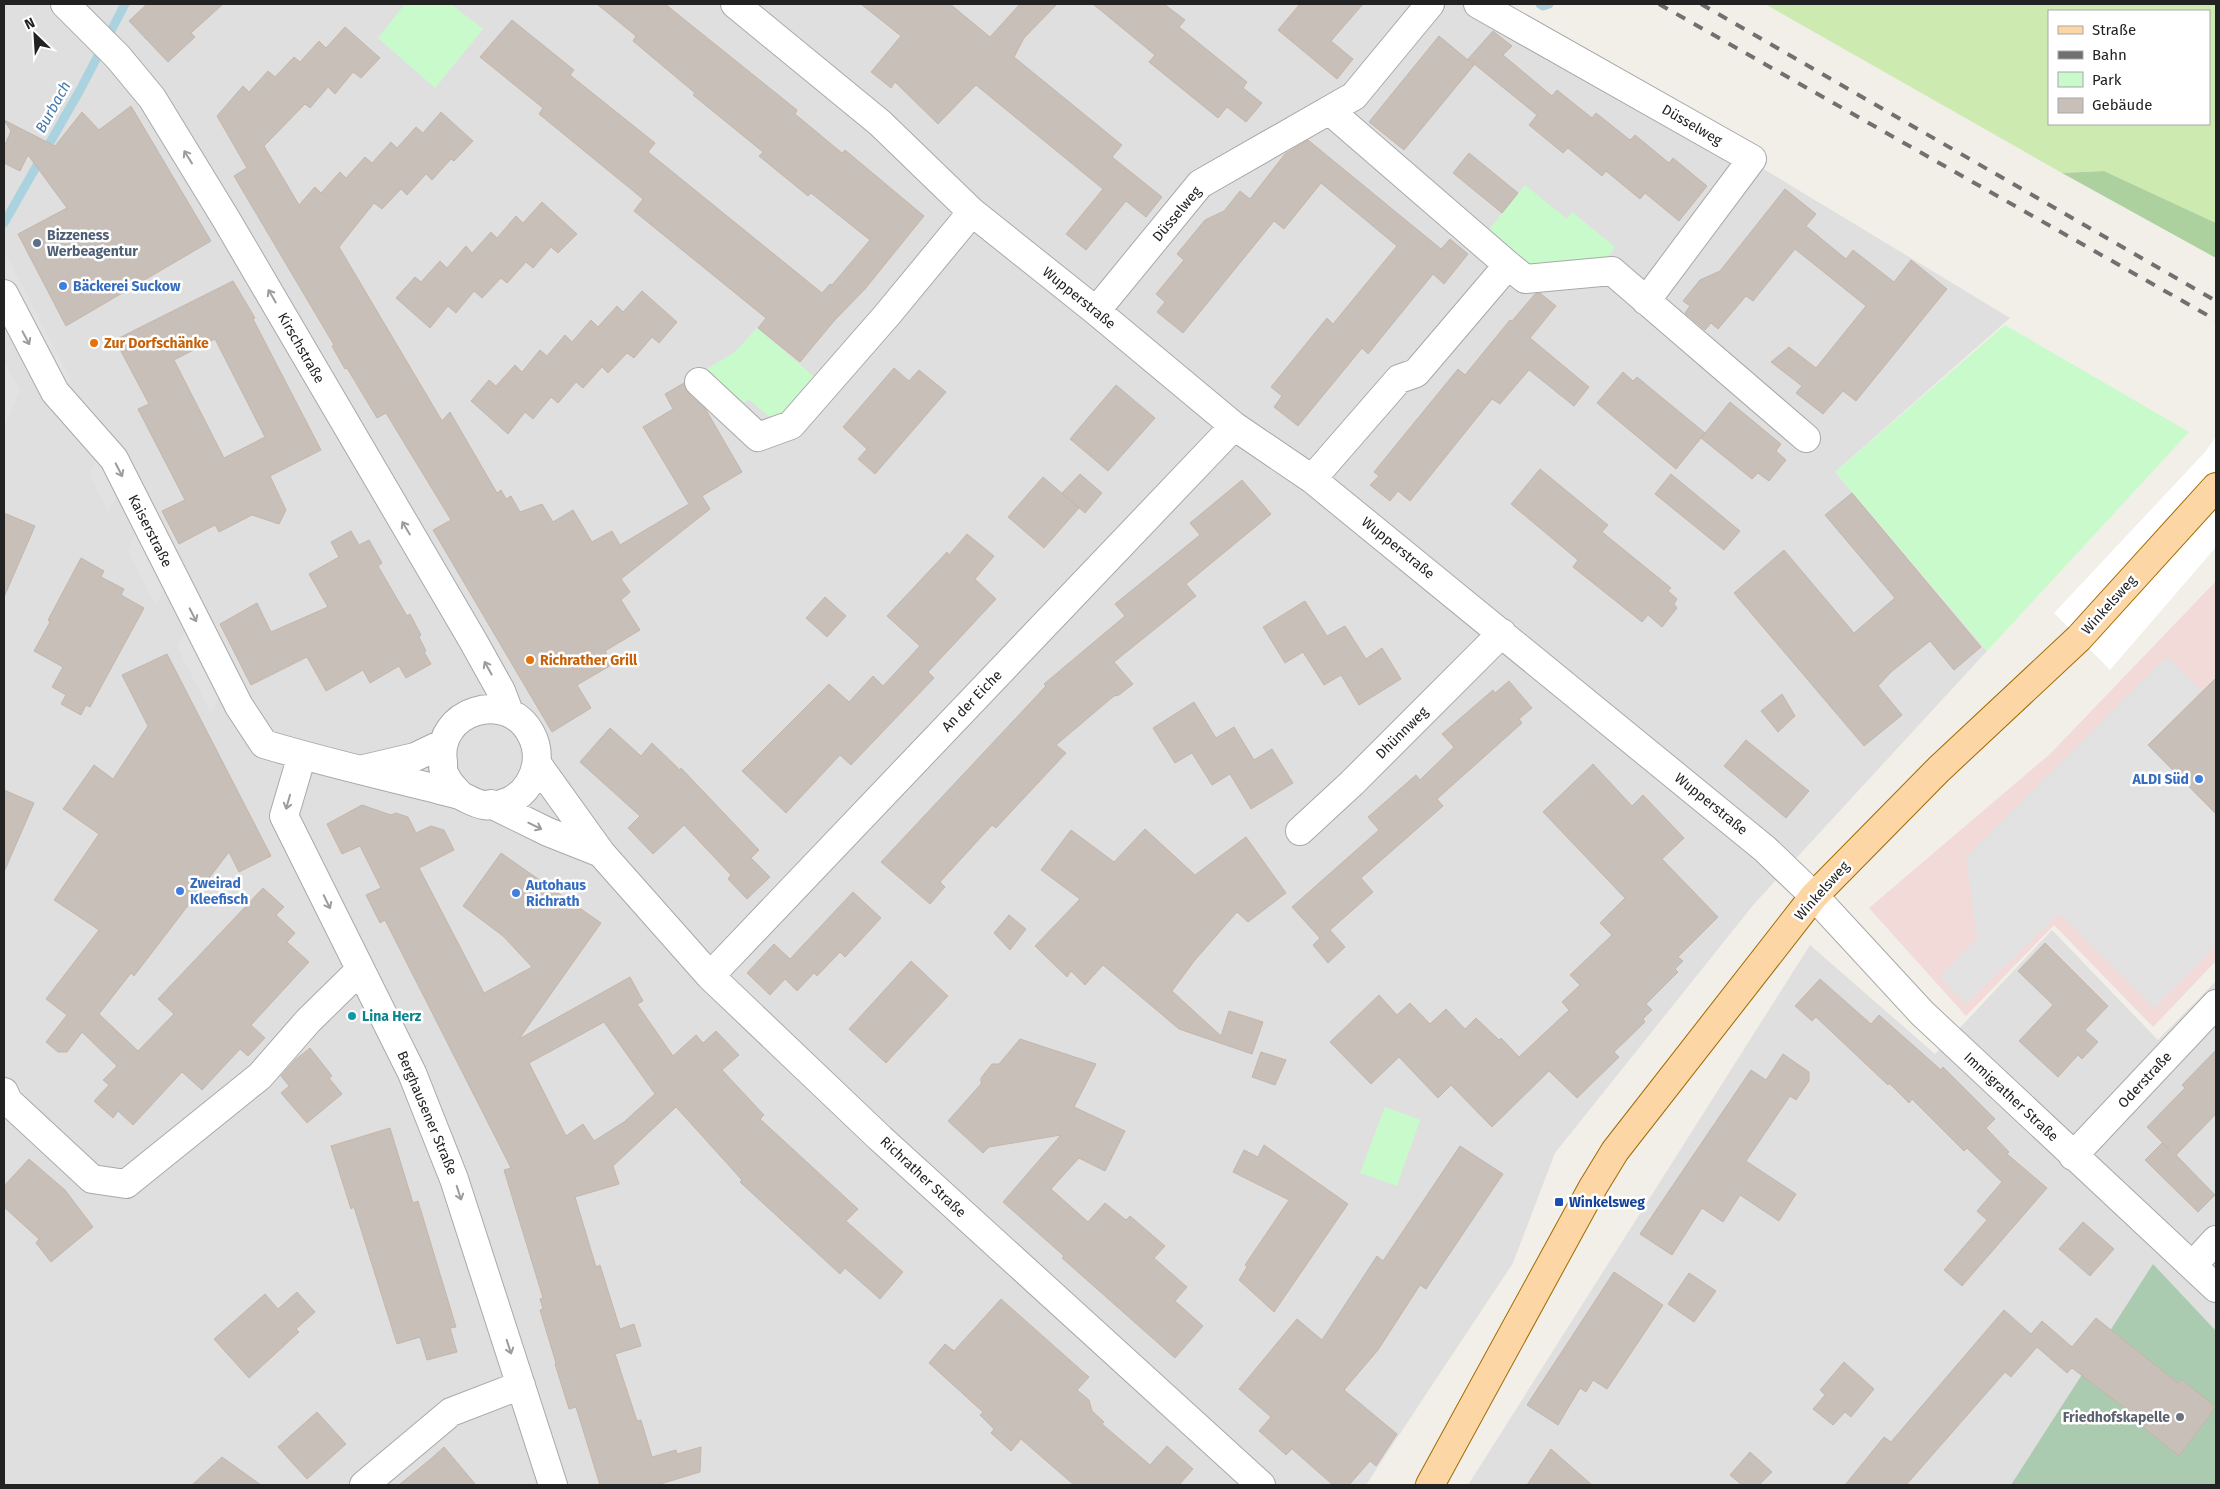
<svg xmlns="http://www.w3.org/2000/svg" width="2220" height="1489" viewBox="0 0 2220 1489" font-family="'Fira Sans',sans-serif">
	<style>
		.residential { fill: #e0dfdf }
		.commercial { fill: #f2dad9 }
		.grass { fill: #cdebb0; fill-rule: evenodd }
		.forest { fill: #add19e }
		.cemetery { fill: #aacbaf }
		.park { fill: #c8facc }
		.parking { fill: #e2e2e2 }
		.pier { fill: #fff }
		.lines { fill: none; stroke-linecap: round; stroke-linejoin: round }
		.stream { stroke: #aad3df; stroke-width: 9 }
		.building { fill: #c7bfb8; stroke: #c4b6ab; fill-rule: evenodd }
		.minor-casing { stroke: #a9a9a9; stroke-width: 30 }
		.major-casing { stroke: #a06b00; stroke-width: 30 }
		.minor { stroke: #fff; stroke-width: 28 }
		.major { stroke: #fcd6a4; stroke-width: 28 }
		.rail { stroke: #707070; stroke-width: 4; stroke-dasharray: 10 10; stroke-linecap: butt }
		.oneway { stroke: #9c9c9c }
		.service-dot { fill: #5c6f8a; stroke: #fff; stroke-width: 2 }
		.shop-dot { fill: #3f7fe0; stroke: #fff; stroke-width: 2 }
		.food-dot { fill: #e8710a; stroke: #fff; stroke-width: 2 }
		.culture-dot { fill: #0f9aa8; stroke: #fff; stroke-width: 2 }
		.transit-dot { fill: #1a4fb4; stroke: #fff; stroke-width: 2 }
		.worship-dot { fill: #6b7280; stroke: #fff; stroke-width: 2 }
		.labels { text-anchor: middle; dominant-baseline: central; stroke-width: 5; stroke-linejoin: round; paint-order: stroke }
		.street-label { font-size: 14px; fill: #222; stroke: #fff }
		.service-label { font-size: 14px; font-weight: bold; fill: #4e5e75; stroke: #fff; text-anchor: start }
		.shop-label { font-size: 14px; font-weight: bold; fill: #366cbe; stroke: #fff; text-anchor: start }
		.food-label { font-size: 14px; font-weight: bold; fill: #c56008; stroke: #fff; text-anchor: start }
		.culture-label { font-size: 14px; font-weight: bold; fill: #0d838f; stroke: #fff; text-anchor: start }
		.transit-label { font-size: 14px; font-weight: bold; fill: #164399; stroke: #fff; text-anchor: start }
		.worship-label { font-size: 14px; font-weight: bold; fill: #5b616d; stroke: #fff; text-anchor: end }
		.water-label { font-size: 15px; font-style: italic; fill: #4a7aab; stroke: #fff }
	</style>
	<rect width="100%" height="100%" fill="#f2efe9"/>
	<path class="residential" d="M4 4H1491L2010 318 1835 472 1987 651 1754 904 1555 1153 1513 1263 1366 1485H4Z
		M2052 930 2158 1040 2216 981V1485H1468L1810 945 1935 1054Z"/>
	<path class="commercial" d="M2216 581V961L2153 1027 2054 925 1966 1016 1869 908 2050 754Z"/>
	<path class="grass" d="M1765 4H2216V223L2104 171 2062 173ZM2049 11H2209V124H2049Z"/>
	<path class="forest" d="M2104 171 2216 223V258L2062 173Z"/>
	<path class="cemetery" d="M2153 1264 2216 1331V1485H2011Z"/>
	<path class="park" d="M405 4H451L483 29 435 88 378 38Z
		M1525 185 1567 219 1572 212 1615 247 1607 258 1532 265 1488 231Z
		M2005 325 2189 432 1987 651 1835 472Z
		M757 328 818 380 787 415 771 418 748 399 740 407 700 373 735 352Z
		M1385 1107 1420 1120 1397 1186 1360 1173Z"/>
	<path class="parking" d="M5 252 71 380 61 386 4 274Z
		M4 361 20 390 4 428Z
		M99 454 119 493 108 512 89 474Z
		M138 528 166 583 156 606 128 550Z
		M188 628 221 695 211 713 177 647Z
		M2167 656 2202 691 2148 745 2216 814V946L2154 1008 2059 913 1966 1004 1939 977 1977 938 1966 857Z"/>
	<path class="pier" d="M2216 436V547L2110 670 2054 613 2206 451Z"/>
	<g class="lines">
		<path class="stream" d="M1540 4 1543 6 1549 4
			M4 223 80 90 125 4"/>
	</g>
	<path class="building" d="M147 4H223L191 33 195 37 168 62 129 21Z
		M597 4H665L797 110 795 114 842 153 845 150 924 216 865 289 834 321 800 362 758 328 766 318 634 211 643 199 539 114 543 108 480 57 512 20 574 70 570 75 655 143 648 152 822 293 830 284 832 285 870 240 811 193 808 196 759 156 763 152 693 95 695 93 633 41 636 36Z
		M861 4H950L990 37 1020 4H1057L1024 38 1014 57 1122 145 1112 157 1162 197 1146 217 1126 201 1086 250 1066 234 1103 189 976 85 938 124 895 82 891 88 871 72 901 36Z
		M1093 4H1164L1185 20 1179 27 1247 82 1243 88 1262 103 1246 122 1227 107 1218 118 1149 62 1155 55Z
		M1300 4H1363L1331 41 1353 59 1337 79 1278 30Z
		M345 27 380 58 361 78 353 72 335 94 328 87 310 108 305 104 264 146 299 205 315 187 321 193 340 172 346 178 365 157 372 163 391 142 397 148 416 127 423 133 441 112 473 141 454 161 451 159 432 180 426 174 407 195 401 189 382 209 374 203 339 247 442 421 450 412 497 493 501 490 506 499 511 496 520 512 542 504 553 522 573 510 592 542 612 531 620 545 689 504 643 427 673 409 665 394 684 383 688 393 706 410 742 472 702 496 710 509 621 579 630 592 621 600 640 630 605 651 613 664 577 685 591 708 552 732 433 530 451 520 386 413 377 418 347 368 345 369 332 346 334 345 234 176 247 168 217 116 243 86 249 92 268 71 275 77 294 57 300 62 319 41 326 48Z
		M1493 31 1512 46 1503 55 1552 96 1557 90 1592 118 1596 113 1630 140 1635 135 1669 163 1673 158 1707 186 1679 221 1645 193 1640 199 1606 171 1602 176 1568 148 1563 153 1529 125 1537 115 1468 59Z
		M1439 36 1474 65 1404 150 1369 122Z
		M131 106 211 241 66 326 18 234 67 208 28 155 20 171 4 163V147L11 131 4 120 55 146 82 112 99 130Z
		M1308 140 1441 249 1450 239 1468 254 1444 284 1433 274 1368 354 1362 348 1298 426 1274 407 1282 396 1271 387 1327 318 1333 324 1397 246 1321 183 1284 229 1274 221 1183 333 1157 312 1165 302 1156 294 1184 260 1177 254 1205 220 1224 211 1240 191 1250 199 1285 154Z
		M1469 153 1518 193 1502 213 1453 173Z
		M1785 189 1816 214 1806 226 1846 259 1853 250 1894 282 1911 260 1947 289 1856 401 1843 391 1823 414 1796 393 1802 386 1771 362 1789 347 1816 368 1866 306 1795 249 1753 301 1746 296 1718 329 1711 323 1705 330 1685 313 1690 306 1683 301 1700 280 1720 271Z
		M542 202 577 234 558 253 551 247 533 268 526 262 507 283 501 278 482 298 474 291 456 313 448 306 430 328 396 298 415 277 421 282 440 261 447 268 466 246 472 253 491 232 497 238 516 216 523 223Z
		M233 281 255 318 253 319 321 450 270 476 286 510 279 524 252 515 219 532 215 525 179 544 162 511 185 500 138 409 149 404 115 340ZM215 339 265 437 224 458 174 360Z
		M642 291 677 322 659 343 652 337 634 358 627 353 608 373 602 367 583 388 576 382 558 403 551 397 533 419 525 412 508 434 471 401 489 380 496 386 515 365 522 372 540 350 547 356 565 335 572 342 591 320 598 327 617 306 623 312Z
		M1540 293 1556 306 1530 338 1589 387 1574 406 1529 370 1500 404 1492 399 1410 501 1398 491 1390 501 1370 485 1379 476 1374 472 1458 369 1465 375 1510 320 1512 321 1535 294Z
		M894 368 909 381 919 370 946 392 875 474 858 459 867 449 843 427Z
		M1623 372 1633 381 1637 377 1705 433 1676 469 1597 403Z
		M1116 385 1155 418 1108 471 1070 439Z
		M1730 402 1781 444 1776 451 1786 460 1769 481 1758 473 1752 479 1701 438Z
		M1540 469 1608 525 1602 532 1671 588 1668 591 1677 599 1674 604 1677 608 1662 627 1648 615 1642 622 1573 567 1578 560 1511 504Z
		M1080 474 1102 493 1085 513 1062 493Z
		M1671 474 1740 531 1724 550 1655 494Z
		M1043 477 1079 508 1044 548 1008 517Z
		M1242 480 1271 514 1186 584 1196 596 1114 662 1133 684 1119 695 1114 696 1056 745 1066 753 996 828 992 825 940 882 945 887 930 904 881 862 1046 686 1044 684 1125 616 1115 604 1200 535 1190 523Z
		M1852 493 1981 647 1954 670 1930 641 1891 672 1878 686 1902 715 1864 746 1734 593 1784 550 1854 633 1895 598 1825 515Z
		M4 513 35 526 4 597Z
		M351 531 359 545 369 540 382 563 378 566 407 616 410 614 421 635 419 637 426 651 424 652 431 664 406 678 399 666 370 683 363 670 326 691 307 657 251 685 220 624 257 603 271 632 328 607 309 574 339 557 331 542Z
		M967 534 994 556 975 579 996 599 928 672 934 678 851 765 840 755 786 813 742 771 829 684 849 702 873 676 883 686 920 646 887 616 947 552 949 555Z
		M81 558 104 571 101 577 124 589 121 595 144 608 90 707 86 705 81 715 61 704 66 695 52 687 63 667 34 651 50 622 48 620Z
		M825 597 846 616 827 637 806 618Z
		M1305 601 1327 636 1345 626 1366 659 1382 648 1401 679 1359 705 1341 675 1324 685 1303 652 1285 663 1263 627Z
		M167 654 271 856 239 872 229 852 134 976 131 973 99 1014 138 1051 174 1014 158 999 263 888 284 907 276 915 295 933 287 942 309 962 251 1025 265 1038 248 1056 240 1049 202 1090 182 1072 133 1125 118 1111 113 1118 94 1101 109 1085 103 1080 117 1066 82 1032 67 1052H58L46 1042 67 1015 46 999 99 930 54 900 99 834 63 809 94 765 113 779 148 726 122 675Z
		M2216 678V814L2148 745Z
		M1509 681 1532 708 1519 719 1522 723 1437 799 1443 806 1361 878 1373 892 1330 930 1345 947 1328 963 1313 945 1320 938 1292 907 1379 830 1368 817 1416 775 1420 780 1454 747 1442 734 1493 690 1495 693Z
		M1782 694 1795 716 1778 732 1761 711Z
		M1194 702 1216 738 1234 727 1254 760 1272 749 1293 783 1251 809 1230 774 1212 785 1192 753 1175 763 1153 728Z
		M610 728 641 756 652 743 680 770 681 768 759 850 751 858 770 877 747 899 728 879 731 875 684 825 653 854 628 828 640 816 580 762Z
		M1746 740 1809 791 1786 818 1724 766Z
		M1593 764 1632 806 1643 795 1684 838 1662 859 1718 917 1678 957 1683 961 1675 969 1678 972 1646 1004 1652 1010 1643 1019 1645 1022 1614 1052 1619 1057 1577 1098 1549 1071 1492 1127 1451 1085 1438 1098 1399 1057 1371 1084 1330 1042 1379 995 1397 1015 1410 1003 1430 1024 1446 1009 1465 1029 1476 1018 1499 1040 1501 1038 1519 1057 1569 1010 1562 1002 1580 985 1570 975 1612 935 1600 923 1625 898 1543 812Z
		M4 790 34 803 4 872Z
		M362 805 391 815 396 813 408 817 416 833 431 826 444 830 454 850 419 868 484 993 532 967 503 936 463 906 501 853 601 923 519 1039 630 977 643 1001 637 1004 673 1056 696 1035 703 1043 716 1031 739 1055 722 1070 764 1115 760 1119 858 1209 846 1221 903 1272 880 1299 845 1268 840 1274 740 1182 742 1180 676 1107 613 1166 619 1184 575 1197 596 1267 600 1265 620 1329 634 1324 641 1346 615 1354 637 1421 641 1420 652 1457 676 1450 677 1454 701 1447 700 1472 657 1485H600L576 1407 569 1409 555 1364 556 1363 540 1310 543 1309 540 1299 543 1298 504 1170 511 1168 385 920 380 923 366 895 381 888 360 846 342 854 327 824ZM604 1022 655 1094 624 1122 594 1141 583 1124 566 1136 529 1063Z
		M1145 829 1195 875 1246 837 1286 893 1248 922 1237 912 1195 960 1172 991 1221 1036 1229 1011 1263 1022 1252 1054 1179 1029 1103 965 1085 985 1071 971 1067 977 1035 946 1080 899 1041 870 1071 830 1114 862Z
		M853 892 881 918 845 957 840 952 817 976 814 973 797 991 785 979 770 995 747 973 774 944 790 959Z
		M1009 915 1026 929 1010 950 994 933Z
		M2045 943 2108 1006 2085 1030 2098 1042 2082 1059 2078 1055 2058 1077 2019 1041 2053 1005 2018 971Z
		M911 961 948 996 886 1063 849 1029Z
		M1820 979 1871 1024 1879 1015 1941 1070 1943 1067 1995 1119 1986 1128 2009 1152 2007 1154 2047 1188 1962 1286 1944 1270 1987 1220 1977 1211 2002 1182 1967 1148 1964 1151 1912 1099 1909 1103 1889 1083 1888 1085 1816 1017 1812 1021 1795 1006Z
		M1020 1039 1096 1064 1074 1107 1125 1131 1105 1171 1079 1158 1051 1189 1088 1222 1105 1203 1126 1220 1130 1216 1165 1246 1154 1258 1187 1287 1175 1301 1203 1326 1175 1358 1062 1258 1064 1256 1003 1202 1061 1135 989 1147 983 1153 948 1121 981 1084V1078L992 1064H999Z
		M310 1048 332 1076 329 1078 342 1094 307 1123 281 1093 289 1086 281 1076 295 1060Z
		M2216 1050V1114L2176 1155 2215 1195 2198 1212 2145 1160 2162 1143 2170 1150 2147 1127 2185 1088 2182 1085Z
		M1261 1052 1286 1060 1275 1085 1252 1077Z
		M1783 1054 1809 1072V1081L1796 1100 1790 1096 1746 1161 1796 1194 1779 1221 1740 1195 1723 1222 1702 1208 1672 1255 1640 1234 1751 1070 1766 1080Z
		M390 1128 413 1203 418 1201 456 1327 450 1328 457 1352 427 1360 420 1337 397 1344 354 1207 351 1209 331 1146Z
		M1264 1145 1348 1204 1274 1312 1239 1280 1247 1267 1245 1265 1289 1200 1233 1172 1244 1150 1258 1157Z
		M1460 1146 1503 1174 1426 1289 1420 1285 1378 1350 1344 1390 1397 1434 1376 1466 1370 1461 1349 1485H1333L1292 1449 1286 1455 1259 1431 1271 1417 1239 1389 1297 1319 1322 1340 1377 1256 1383 1261Z
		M29 1159 65 1190 93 1227 51 1262 36 1243 39 1239 4 1207V1186Z
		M2083 1222 2114 1249 2090 1276 2059 1249Z
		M1614 1272 1663 1305 1607 1389 1593 1380 1586 1392 1580 1388 1558 1425 1527 1405Z
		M1689 1273 1716 1291 1694 1322 1668 1304Z
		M297 1292 315 1312 296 1329 299 1332 249 1378 214 1339 265 1294 278 1309Z
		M1001 1299 1089 1377 1077 1390 1089 1400 1092 1411 1104 1422 1102 1424 1150 1465 1167 1446 1193 1469 1179 1485H1074L1021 1439 1011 1451 991 1433 994 1429 980 1415 983 1412 929 1363 945 1344 954 1351Z
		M2004 1310 2031 1334 2042 1321 2072 1347 2096 1318 2178 1383 2181 1379 2216 1407 2179 1456 2144 1428 2146 1424 2072 1368 2067 1373 2037 1347 2011 1377 2005 1372 1906 1485H1845L1884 1437 1891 1442Z
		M1844 1362 1874 1389 1851 1417 1845 1412 1833 1425 1813 1409 1825 1395 1820 1390Z
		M317 1412 346 1444 307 1479 278 1447Z
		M444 1447 476 1485H399L433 1457Z
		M1551 1449 1592 1485H1527Z
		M1750 1452 1772 1472 1759 1485H1742L1730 1475Z
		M222 1457 261 1485H192Z"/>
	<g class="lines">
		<g class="minor-casing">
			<path id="minor" d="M65 4 118 57 152 98 226 219 472 639 501 691 509 712
				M735 4 880 123 972 212 1096 311 1234 426 1312 479 1765 849 1814 896 1922 1013 2216 1288
				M1478 4 1752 159 1646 301
				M1330 111 1508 265
				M4 294 55 392 114 459 239 706 264 744C320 761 377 774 433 788 442 791 451 792 459 795 467 798 475 804 484 805 523 810 549 767 531 734 507 688 435 711 443 762 443 767 443 773 446 777 449 784 455 789 460 795
				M1096 311 1200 184 1354 96 1430 4
				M699 382 758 437 791 425 887 315 972 212
				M1312 479 1399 379 1416 373 1508 265 1525 279 1612 271 1806 438
				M302 755 284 816 412 1073 454 1179 553 1485
				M538 765 601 853 710 976 880 1138 1261 1485
				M364 769 415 757 444 743
				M491 804 548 832 601 853
				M1300 831 1352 783 1502 633
				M710 976 1234 426
				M4 1092 8 1101 92 1179 126 1184 260 1076 308 1021 360 970
				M2073 1156 2216 1004
				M2193 1265 2216 1240
				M364 1485 451 1412 521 1385"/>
		</g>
		<g class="major-casing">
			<path id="major" d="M1430 1485 1593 1187 1615 1151 1814 896 1939 769 2079 638 2216 487"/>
		</g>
		<use href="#minor" class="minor"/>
		<use href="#major" class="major"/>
		<path class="rail" d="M1659 4 2216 320
			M1701 4 2216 301"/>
	</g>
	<defs><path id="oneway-shaft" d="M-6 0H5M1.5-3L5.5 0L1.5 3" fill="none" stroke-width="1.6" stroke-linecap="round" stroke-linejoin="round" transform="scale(1.25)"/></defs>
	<g class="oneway">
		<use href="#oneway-shaft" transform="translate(188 157) rotate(-122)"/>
		<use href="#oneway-shaft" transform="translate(272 296) rotate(-120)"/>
		<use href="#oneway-shaft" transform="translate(26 338) rotate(62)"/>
		<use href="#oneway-shaft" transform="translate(119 470) rotate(63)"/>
		<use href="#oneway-shaft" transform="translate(406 528) rotate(-121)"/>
		<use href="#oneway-shaft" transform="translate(193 615) rotate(63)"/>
		<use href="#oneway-shaft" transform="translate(488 668) rotate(-119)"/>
		<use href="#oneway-shaft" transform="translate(288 802) rotate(106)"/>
		<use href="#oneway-shaft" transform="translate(535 826) rotate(26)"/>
		<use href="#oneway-shaft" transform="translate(327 902) rotate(64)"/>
		<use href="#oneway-shaft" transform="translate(459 1193) rotate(72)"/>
		<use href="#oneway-shaft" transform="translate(509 1347) rotate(72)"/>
	</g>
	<circle class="service-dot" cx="37" cy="243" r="5"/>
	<g class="shop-dot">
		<circle cx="63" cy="286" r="5"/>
		<circle cx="2199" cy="779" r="5"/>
		<circle cx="180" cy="891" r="5"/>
		<circle cx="516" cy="893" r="5"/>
	</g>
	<g class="food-dot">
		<circle cx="94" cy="343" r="5"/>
		<circle cx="530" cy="660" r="5"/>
	</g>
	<circle class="culture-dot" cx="352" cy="1016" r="5"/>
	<rect class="transit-dot" x="1554" y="1197" width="10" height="10" rx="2.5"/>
	<circle class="worship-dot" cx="2180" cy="1417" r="5"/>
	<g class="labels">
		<g class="street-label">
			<text transform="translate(1692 125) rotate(30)">Düsselweg</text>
			<text transform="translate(1177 214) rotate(-50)">Düsselweg</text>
			<text transform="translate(1079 298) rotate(39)">Wupperstraße</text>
			<text transform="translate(301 348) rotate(60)">Kirschstraße</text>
			<text transform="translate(150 531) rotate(63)">Kaiserstraße</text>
			<text transform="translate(1398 548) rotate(39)">Wupperstraße</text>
			<text transform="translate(2109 605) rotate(-48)">Winkelsweg</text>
			<text transform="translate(972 701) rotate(-46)">An der Eiche</text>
			<text transform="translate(1402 733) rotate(-45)">Dhünnweg</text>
			<text transform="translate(1711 804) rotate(39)">Wupperstraße</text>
			<text transform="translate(1822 891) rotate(-48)">Winkelsweg</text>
			<text transform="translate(2145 1080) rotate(-47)">Oderstraße</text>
			<text transform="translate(2011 1097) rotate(43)">Immigrather Straße</text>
			<text transform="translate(427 1113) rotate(67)">Berghausener Straße</text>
			<text transform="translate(923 1177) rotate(43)">Richrather Straße</text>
		</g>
		<g class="service-label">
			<text x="47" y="235">Bizzeness<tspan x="47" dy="16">Werbeagentur</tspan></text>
		</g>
		<g class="shop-label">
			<text x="73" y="286">Bäckerei Suckow</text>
			<text x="2189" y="779" text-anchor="end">ALDI Süd</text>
			<text x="190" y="883">Zweirad<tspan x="190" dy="16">Kleefisch</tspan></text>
			<text x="526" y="885">Autohaus<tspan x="526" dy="16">Richrath</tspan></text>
		</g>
		<g class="food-label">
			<text x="104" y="343">Zur Dorfschänke</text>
			<text x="540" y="660">Richrather Grill</text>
		</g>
		<g class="culture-label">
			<text x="362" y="1016">Lina Herz</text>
		</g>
		<g class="transit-label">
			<text x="1569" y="1202">Winkelsweg</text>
		</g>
		<g class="worship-label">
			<text x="2170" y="1417">Friedhofskapelle</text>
		</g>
		<g class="water-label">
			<text transform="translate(53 107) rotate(-61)">Burbach</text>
		</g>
	</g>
	<rect width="2220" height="1489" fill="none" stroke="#222222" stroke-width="10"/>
	<rect x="2048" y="10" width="162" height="115" fill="#ffffff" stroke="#a7a7a7"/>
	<rect x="2058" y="26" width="25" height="8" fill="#fcd6a4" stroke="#a7a7a7"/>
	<text x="2092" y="35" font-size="15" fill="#222222">Straße</text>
	<rect x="2058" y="51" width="25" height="8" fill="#707070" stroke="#a7a7a7"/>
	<text x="2092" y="60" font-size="15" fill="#222222">Bahn</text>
	<rect x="2058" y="72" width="25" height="15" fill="#c8facc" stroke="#a7a7a7"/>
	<text x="2092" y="85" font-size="15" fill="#222222">Park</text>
	<rect x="2058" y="98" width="25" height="15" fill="#c7bfb8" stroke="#a7a7a7"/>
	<text x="2092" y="110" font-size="15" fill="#222222">Gebäude</text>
	<g transform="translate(35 35) rotate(335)" stroke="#ffffff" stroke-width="4" paint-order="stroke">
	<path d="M0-4L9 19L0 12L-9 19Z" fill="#222222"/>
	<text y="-8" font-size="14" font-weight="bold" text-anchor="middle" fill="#222222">N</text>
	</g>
</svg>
